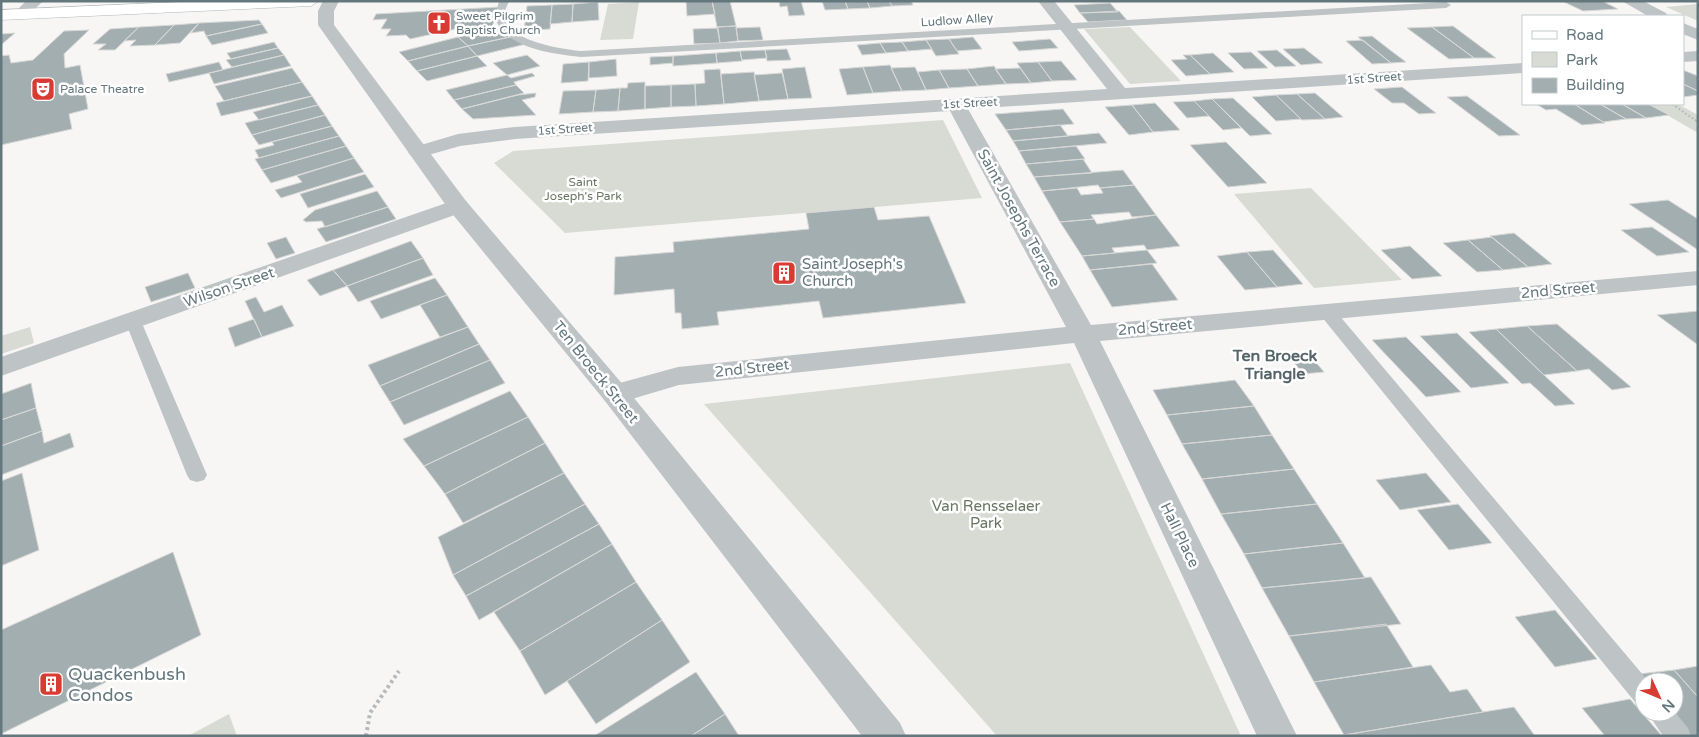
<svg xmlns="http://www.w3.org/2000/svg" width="1699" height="737" viewBox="0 0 1699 737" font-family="'Varela Round',sans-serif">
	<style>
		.green { fill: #d8dbd3 }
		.building { fill: #a3aeb1; stroke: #d8d8d6 }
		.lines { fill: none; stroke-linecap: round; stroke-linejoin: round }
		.primary-casing { stroke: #afb6b8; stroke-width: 1 }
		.path-far1 { stroke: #b6babc; stroke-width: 2; stroke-dasharray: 2 2; stroke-linecap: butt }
		.path { stroke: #b6babc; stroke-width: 4; stroke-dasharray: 3 3; stroke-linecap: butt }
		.service { fill: #bec3c5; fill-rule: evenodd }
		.minor { fill: #bec3c5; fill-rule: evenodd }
		.tertiary { fill: #bec3c5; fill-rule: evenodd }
		.primary { fill: #fff; fill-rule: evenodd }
		.labels { text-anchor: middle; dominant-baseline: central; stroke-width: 5; stroke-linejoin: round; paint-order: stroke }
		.far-poi-label { font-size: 12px; fill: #64777d; stroke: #fff; text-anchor: start }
		.far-street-label { font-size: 12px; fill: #64777d; stroke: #fff }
		.far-park-label { font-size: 12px; fill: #697662; stroke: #fff }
		.street-label { font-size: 15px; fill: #64777d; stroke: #fff }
		.poi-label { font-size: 15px; fill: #64777d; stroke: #fff; text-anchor: start }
		.park-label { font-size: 15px; fill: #697662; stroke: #fff }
		.neighbourhood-label { font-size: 16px; font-weight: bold; fill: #556469; stroke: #fff }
		.near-poi-label { font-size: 18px; fill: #64777d; stroke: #fff; text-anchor: start }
	</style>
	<rect width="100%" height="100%" fill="#f7f6f4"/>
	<path class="green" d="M639 2 633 39 600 40 608 4Z
		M1698 4V21L1666 7Z
		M1130 27 1181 81 1130 84 1084 29Z
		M1648 104H1678L1698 115V133Z
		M943 120 982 198 565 233 494 163 513 151Z
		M1311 188 1402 280 1314 288 1234 194Z
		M30 327 34 343 1 354V336Z
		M1070 363 1241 736H997L704 404Z
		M229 714 237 736H188Z"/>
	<path class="building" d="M686 1H712L715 14 687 16Z
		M712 1H730L736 26 717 27Z
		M779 1H801L805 15 789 16 787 6 780 7Z
		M822 1H845L848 9 825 10Z
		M845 1H867L870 8 848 9Z
		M867 1H889L892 6 870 8Z
		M889 1H911L913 5 892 6Z
		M1602 1 1618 9 1583 11 1564 2Z
		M598 2 599 20 572 22 573 4Z
		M1110 3 1118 12 1080 13 1074 5Z
		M573 4 572 22 550 24 552 5Z
		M552 5 550 29 524 31 527 6Z
		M499 7 492 27 456 29 410 39 406 35 386 36 391 29H381L387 19 373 20 376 14Z
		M1119 11 1127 20 1088 22 1080 13Z
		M259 20 262 24 206 36 204 31 191 33 199 23Z
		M199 23 180 43 155 45 174 25Z
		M262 24 268 33 212 45 206 36Z
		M174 25 155 45 130 46 136 40 124 41 139 27Z
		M736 26 738 41 720 43 717 27Z
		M1453 26 1496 58H1474L1432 27Z
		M139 27 115 50H98L106 44H93L110 29Z
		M760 27 763 40 738 41 736 28Z
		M1432 27 1474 58 1449 59 1407 28Z
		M718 28 720 43 694 44 693 29Z
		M496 29 510 37 468 46 458 37Z
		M89 30 64 54 65 68 80 65 88 109 69 114 72 129 1 145V56L9 55 11 63 33 60 64 31Z
		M15 33 1 45V34Z
		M1372 36 1390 50 1406 62 1391 63 1358 37Z
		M458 37 468 46 408 61 399 52Z
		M510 37 526 44 477 56 468 46Z
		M973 37 982 49 957 51 949 39Z
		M949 39 959 54 936 56 926 40Z
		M1050 39 1058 48 1019 51 1012 42Z
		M926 40 932 49 908 51 902 42Z
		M1363 40 1391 63 1372 64 1346 41Z
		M274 42 278 48 231 59 227 53Z
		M902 42 908 51 886 53 880 43Z
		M880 43 886 53 862 55 857 45Z
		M468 46 477 56 417 71 408 61Z
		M278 48 284 55 232 67 226 60Z
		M1304 48 1323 63 1301 65 1283 49Z
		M787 49 791 60 767 61 765 50Z
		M765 50 767 58 742 60 740 51Z
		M1277 50 1296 66 1275 67 1257 51Z
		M740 51 742 61 717 63 716 53Z
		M1251 52 1268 68 1244 69 1228 53Z
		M716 53 717 63 673 66V56Z
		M1213 53 1234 72 1210 74 1190 55Z
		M284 55 291 66 214 84 209 73Z
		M527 55 540 66 507 75 493 63Z
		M1183 55H1190L1210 74 1186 76 1171 60 1187 59Z
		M477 56 487 66 427 81 417 71Z
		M673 56V63L650 65V57Z
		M616 59 617 76 589 78V62Z
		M1061 61 1077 80 1052 81 1038 62Z
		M219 62 223 70 169 82 166 74Z
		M589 62 588 81 561 83 563 64Z
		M1037 62H1038L1052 81 1031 83 1017 63Z
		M890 65 902 91 873 93 863 67Z
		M994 66 1006 84 978 86 967 69Z
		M805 67 812 98 788 99 782 69Z
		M863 67 873 93 847 95 839 69Z
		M915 67 926 90 902 91 891 68Z
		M292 68 302 82 224 101 215 86Z
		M1020 68 1031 83 1006 84 995 69Z
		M720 69 724 104 696 106 695 84 705 83 704 70Z
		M967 69 978 86 949 88 939 70Z
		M939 70 949 88 926 90 918 72Z
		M1683 70 1698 76V91L1683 84Z
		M754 72 759 101 724 104 721 74Z
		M532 73 535 76 514 82 516 85 454 100 446 90 507 75 511 78Z
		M782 73 788 99 759 101 754 75Z
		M302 82 312 96 221 116 216 103Z
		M645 82V109L618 111 620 88H627L628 83Z
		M695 84 696 106 671 107V85Z
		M1683 84 1698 91V95L1683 97Z
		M516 85 524 93 462 109 454 100Z
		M671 85V107L645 109V86Z
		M1402 87 1436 113 1419 114 1404 103H1392L1374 89Z
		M620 88 618 111 593 112 596 90Z
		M596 90 593 112 559 114 563 91Z
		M536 93 535 97 522 100 536 115 473 119 462 109 518 95Z
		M1315 93 1343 117 1325 119 1297 94Z
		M1297 94 1325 119 1302 120 1276 95Z
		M1276 95 1301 119 1276 121 1252 97Z
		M312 96 318 105 259 120 253 112Z
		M1467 96 1520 135 1499 136 1447 97Z
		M1233 98 1272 134 1250 136 1212 99Z
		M1212 99 1241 128 1223 130 1194 101Z
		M1194 101 1209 116 1187 118 1173 102Z
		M1155 103 1180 130 1153 132 1132 105Z
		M1536 104H1574L1605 123 1582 125 1556 109 1546 110Z
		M1574 104H1600L1626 119 1603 122Z
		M1600 104H1622L1646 118 1626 119Z
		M1622 104H1648L1669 115 1646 118Z
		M318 105 325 115 252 135 245 123Z
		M1132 105 1153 132 1129 135 1105 107Z
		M1063 109 1074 124 1006 130 995 114Z
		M325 115 332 126 259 145 252 135Z
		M1060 125 1068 136 1013 141 1006 130Z
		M332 126 339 136 259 158 255 150 274 145 272 142Z
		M1099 133 1107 143 1019 151 1013 141Z
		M339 136 346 146 262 170 255 159Z
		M1226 142 1267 183 1228 187 1190 145Z
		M346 146 354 158 271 183 262 170Z
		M1076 146 1085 159 1026 164 1019 151Z
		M354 158 364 172 281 198 275 190 302 182 297 176Z
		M1083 159 1092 173 1034 177 1026 164Z
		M1123 170 1134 185 1100 188 1098 185 1042 191 1034 177Z
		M365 174 374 187 308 208 300 194Z
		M1134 185 1156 215 1132 217 1129 212 1091 215 1094 219 1060 222 1042 191 1077 188 1081 195 1103 193 1100 188Z
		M377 191 388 207 325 227 322 221 306 222 303 220 315 210Z
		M1668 200 1698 219V250L1629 204Z
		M388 207 396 219 326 242 317 229Z
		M874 207 878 220 929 216 966 303 823 318 819 301 717 312 719 325 682 329 681 313H675L674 289 614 295 615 257 674 252 673 242 809 229 806 213Z
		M1156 215 1180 246 1147 250 1144 245 1112 248 1115 253 1082 256 1060 222 1094 219 1097 224Z
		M1652 227 1689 252 1657 256 1621 230Z
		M1514 233 1552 264 1528 267 1490 236Z
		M286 237 295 253 276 259 267 243Z
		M1492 237 1528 267 1503 270 1468 240Z
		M1468 240 1503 270 1477 272 1443 243Z
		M411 241 423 258 347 286 333 270Z
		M1410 246 1442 276 1412 279 1381 250Z
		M1147 250 1157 263 1090 270 1082 256Z
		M1273 250 1303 284 1277 287 1247 252Z
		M1247 252 1277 287 1245 290 1217 256Z
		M423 258 433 275 358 302 347 286Z
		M1152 264 1178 300 1112 307 1090 270Z
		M333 270 347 286 320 296 307 280Z
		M188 273 195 288 151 302 145 287Z
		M435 278 447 295 381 319 370 301Z
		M447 295 468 327 440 337 420 305Z
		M256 297 264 312 282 305 294 326 262 337 245 301Z
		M1698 311V345L1657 315Z
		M254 319 262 337 235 347 228 328Z
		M1557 324 1631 387 1612 390 1589 369 1577 371 1527 326Z
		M1527 326 1577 371 1544 375 1496 329Z
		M468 327 479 344 380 386 368 365Z
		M1496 329 1544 375 1575 404 1555 406 1530 383 1522 384 1469 332Z
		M1457 333 1509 383 1471 388 1420 336Z
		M1406 337 1461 392 1426 397 1372 340Z
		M479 344 490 360 390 402 380 386Z
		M1309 354 1324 372 1303 374 1289 356Z
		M490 360 505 383 404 425 390 402Z
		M1235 380 1254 406 1167 415 1153 390Z
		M31 383 36 408 1 420V394Z
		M510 391 528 417 424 466 403 439Z
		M1254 406 1272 435 1182 444 1167 415Z
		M36 408 42 431 1 446V420Z
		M528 417 545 443 445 494 424 466Z
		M42 431 44 443 70 433 74 447 1 475V446Z
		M1272 435 1294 469 1202 479 1182 444Z
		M545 443 564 473 463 523 445 494Z
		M1294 469 1317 504 1221 514 1202 479Z
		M22 473 39 550 1 566V481Z
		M564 473 585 504 453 575 438 537Z
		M1426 473 1451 502 1400 510 1376 480Z
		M585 504 599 524 466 596 453 575Z
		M1317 504 1343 543 1244 554 1221 514Z
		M1458 504 1492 543 1449 550 1417 510Z
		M599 524 612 544 479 620 466 596Z
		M1343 543 1365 578 1262 588 1244 554Z
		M612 544 636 582 520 651 494 612Z
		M173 552 201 635 1 734V630Z
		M1371 577 1401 624 1289 636 1262 588Z
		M636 582 662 620 545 695 520 651Z
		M1555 610 1597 659 1555 667 1515 617Z
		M662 620 690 662 596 724 567 681Z
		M1386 624 1413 667 1314 682 1289 636Z
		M1431 665 1450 692 1467 689 1483 712 1344 735 1314 682Z
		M1698 666V697L1674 670Z
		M1674 670 1698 697V736H1691L1671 712H1674V682H1645L1638 674Z
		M696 672 725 714 691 736H594Z
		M1630 699 1662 736H1605L1582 708Z
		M1514 707 1535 736 1344 735 1483 712Z
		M725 714 739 736H691Z"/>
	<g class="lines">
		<g class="primary-casing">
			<path id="primary" d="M202 1H319L311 6 1 20V10Z"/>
		</g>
		<path class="path-far1" d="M1672 104 1698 122"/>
		<path class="path" d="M366 736 370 713 399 671"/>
		<path class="service" d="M499 1H509C507 6 504 12 504 16 507 41 562 49 581 51L1446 2 1451 5 1446 8 581 57C553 54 506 49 495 18Z
			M1327 307 1333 308 1649 682H1644V705L1635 702 1321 316 1319 312 1321 308Z
			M133 316 139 317 141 321 207 475 204 480 197 482 190 480 187 475 125 321 127 317Z
			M1674 711 1688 728 1691 736H1663L1647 712Z"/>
		<path class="minor" d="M26 1H43L27 17H15L13 14Z
			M1038 1H1054L1125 88 1523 63V73L968 109 1091 325 1698 271V285L1100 341 1297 736H1257L1074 343 679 385 615 404 605 401 601 394 605 387 678 367 1066 327 950 111 515 139 460 146 418 158 411 156 408 152 411 148 458 134 515 127 1107 89Z
			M1622 1H1643L1666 13 1668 16H1648Z
			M1683 23 1698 29V40L1683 34Z
			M1698 51V61L1683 62V52Z
			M458 199 466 201 469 206 466 211 1 376V357Z"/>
		<path class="tertiary" d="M323 1H339L334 11V25L466 201 625 387 900 723 906 736H862L605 401 450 211 318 25V11Z"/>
		<use href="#primary" class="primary"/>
	</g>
	<defs>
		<g id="church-square" transform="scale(1.25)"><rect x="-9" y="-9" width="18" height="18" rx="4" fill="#d83b33" stroke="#fff"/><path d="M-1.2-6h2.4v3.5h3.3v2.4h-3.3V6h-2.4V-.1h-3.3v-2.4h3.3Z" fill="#fff"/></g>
		<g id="theatre-square" transform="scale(1.25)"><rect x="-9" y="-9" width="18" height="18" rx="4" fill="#d83b33" stroke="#fff"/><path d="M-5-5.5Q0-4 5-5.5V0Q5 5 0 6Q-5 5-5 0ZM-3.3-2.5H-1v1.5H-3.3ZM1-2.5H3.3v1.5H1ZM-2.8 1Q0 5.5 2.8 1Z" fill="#fff"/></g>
		<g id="building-square" transform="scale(1.25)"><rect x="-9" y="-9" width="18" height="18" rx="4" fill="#d83b33" stroke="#fff"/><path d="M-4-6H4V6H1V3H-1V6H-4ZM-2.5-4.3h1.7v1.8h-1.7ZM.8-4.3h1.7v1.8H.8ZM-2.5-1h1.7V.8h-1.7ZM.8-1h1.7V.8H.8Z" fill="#fff"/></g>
	</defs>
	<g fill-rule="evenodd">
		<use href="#church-square" x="439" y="23"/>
		<use href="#theatre-square" x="43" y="89"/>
		<use href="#building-square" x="784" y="273"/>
		<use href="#building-square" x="51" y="684"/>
	</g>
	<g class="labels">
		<g class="far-poi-label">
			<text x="456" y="16">Sweet Pilgrim<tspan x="456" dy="14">Baptist Church</tspan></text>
			<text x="60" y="89">Palace Theatre</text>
		</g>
		<g class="far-street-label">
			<text transform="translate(957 20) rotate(-4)">Ludlow Alley</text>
			<text transform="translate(1374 78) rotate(-4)">1st Street</text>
			<text transform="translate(970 103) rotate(-3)">1st Street</text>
			<text transform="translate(565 129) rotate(-4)">1st Street</text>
		</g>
		<g class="far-park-label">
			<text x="583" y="182">Saint<tspan x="583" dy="14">Joseph's Park</tspan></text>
		</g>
		<g class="street-label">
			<text transform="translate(1019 218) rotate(61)">Saint Josephs Terrace</text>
			<text transform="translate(229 287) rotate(-19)">Wilson Street</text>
			<text transform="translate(1558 290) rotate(-5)">2nd Street</text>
			<text transform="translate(1155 327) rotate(-5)">2nd Street</text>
			<text transform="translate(752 368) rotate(-6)">2nd Street</text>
			<text transform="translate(596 372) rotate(51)">Ten Broeck Street</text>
			<text transform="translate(1180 535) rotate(64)">Hall Place</text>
		</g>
		<g class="poi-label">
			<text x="802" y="264">Saint Joseph's<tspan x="802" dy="17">Church</tspan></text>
		</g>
		<g class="park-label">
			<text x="986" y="506">Van Rensselaer<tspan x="986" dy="17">Park</tspan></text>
		</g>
		<g class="neighbourhood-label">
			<text x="1275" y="356">Ten Broeck<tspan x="1275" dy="18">Triangle</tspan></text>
		</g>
		<g class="near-poi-label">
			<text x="68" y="674">Quackenbush<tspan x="68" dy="21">Condos</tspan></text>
		</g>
	</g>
	<rect width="1699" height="737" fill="none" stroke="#64777d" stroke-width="5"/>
	<rect x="1522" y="15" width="162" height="90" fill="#ffffff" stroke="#c1c9cb"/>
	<rect x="1532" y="31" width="25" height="8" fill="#ffffff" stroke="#c1c9cb"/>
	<text x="1566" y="40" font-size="15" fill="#64777d">Road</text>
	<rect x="1532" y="52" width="25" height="15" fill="#d8dbd3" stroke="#c1c9cb"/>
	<text x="1566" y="65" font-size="15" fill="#64777d">Park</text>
	<rect x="1532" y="78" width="25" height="15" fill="#a3aeb1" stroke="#c1c9cb"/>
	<text x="1566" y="90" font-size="15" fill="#64777d">Building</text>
	<g transform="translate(1659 697) rotate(134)"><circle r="24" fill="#ffffff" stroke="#c1c9cb"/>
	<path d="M0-4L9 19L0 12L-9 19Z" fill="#d83b33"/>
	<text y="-8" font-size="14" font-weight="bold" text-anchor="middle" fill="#64777d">N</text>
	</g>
</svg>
